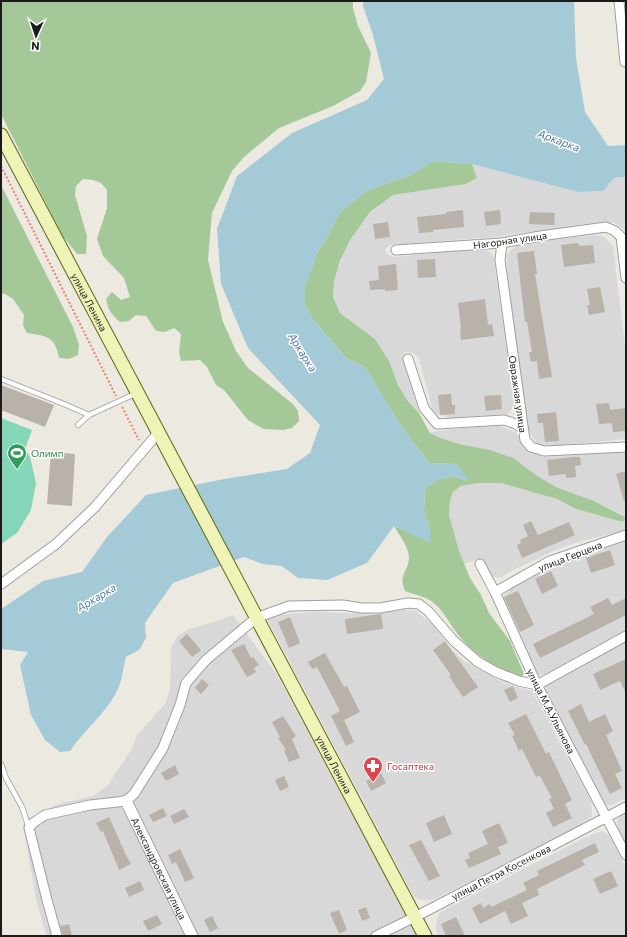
<svg xmlns="http://www.w3.org/2000/svg" width="627" height="937" viewBox="0 0 627 937" font-family="Commissioner,sans-serif">
	<style>
		.residential { fill: #d9d8d8 }
		.forest { fill: #a5c899 }
		.pitch { fill: #85d6b9 }
		.water { fill: #a5cad7 }
		.building { fill: #b8b2ab }
		.lines { fill: none; stroke-linecap: round; stroke-linejoin: round }
		.service-casing { stroke: #9f9f9f; stroke-width: 6 }
		.minor-casing { stroke: #9f9f9f; stroke-width: 11 }
		.tertiary-casing { stroke: #9f9f9f; stroke-width: 13 }
		.secondary-casing { stroke: #5b670d; stroke-width: 15 }
		.path { stroke: #ee8170; stroke-width: 2; stroke-dasharray: 2 2; stroke-linecap: butt }
		.service { stroke: #fff; stroke-width: 4.5 }
		.minor { stroke: #fff; stroke-width: 9 }
		.tertiary { stroke: #fff; stroke-width: 11 }
		.secondary { stroke: #eff3b8; stroke-width: 13 }
		.labels { text-anchor: middle; dominant-baseline: central; stroke-width: 3; stroke-linejoin: round; paint-order: stroke }
		.street-label { font-size: 10px; fill: #1b1b1b; stroke: #fff }
		.leisure-label { font-size: 10px; fill: #27864d; stroke: #fff; text-anchor: start }
		.health-label { font-size: 10px; fill: #be3a42; stroke: #fff; text-anchor: start }
		.water-label { font-size: 11px; font-style: italic; fill: #5077a2; stroke: #fff }
	</style>
	<rect width="100%" height="100%" fill="#ece9e1"/>
	<path class="residential" d="M472 164 578 192 603 191 607 187 609 183 616 177H626V231L613 222 583 224 495 237 389 245 385 250 387 254 395 257 474 249 485 250 493 254 514 401 512 409 507 414 451 418 437 414 432 408 419 358 413 353 405 352 402 357 419 413 407 400 398 385 389 361 375 339 340 313 333 297 334 280 344 252 350 240 370 212 393 195 466 184 477 178Z
		M594 235 603 236 613 246 626 354V439L562 445H538L530 434 525 421 510 309 507 262V255L512 249 520 244Z
		M480 426H499L516 432 525 449 542 457 626 452V530L581 541 558 549 511 571 499 578 490 575 482 558 464 564 459 551 449 515 450 501 453 492 461 486 478 483H501L557 499 576 509 619 521 621 514 594 501 558 488 539 477 522 464 440 438 430 432Z
		M626 538V632L555 670 546 674 541 675 538 674 533 667 503 599 505 594 515 585 552 566 593 549Z
		M404 610 416 611 433 625 453 651 464 661 505 683 532 691 591 801 592 812V817L570 831 435 899 425 900 419 899 414 897 267 619 276 615 312 612 374 614Z
		M233 615 277 675 418 936H46L36 898 23 825 42 811 59 804 93 796 107 786 131 750 137 735 165 704 170 689 171 647 178 636 189 629 211 623Z
		M626 642V798L612 805H605L601 802 545 693 546 686 551 681Z
		M626 813V845L618 829 617 823 618 818Z
		M602 831 610 837 626 868V936H438L436 928 437 919 440 912 586 837Z"/>
	<path class="forest" d="M1 1H353V8L358 26 371 53 366 82 360 91 333 106 279 128 244 157 232 171 212 213 208 260 223 322 236 351 248 368 293 404 298 411 299 421 292 428 283 430 264 429 256 425 248 420 224 390 216 385 207 367 200 360 181 361 179 352 181 334 174 328 165 332 156 331 146 316 136 315 129 321 120 322C112 315 108 310 106 299L112 292 121 300 130 297 124 278 103 256 97 239 107 208V190L101 183 93 180 83 179 76 186 75 195 87 236 86 254H77L62 235 1 114Z
		M433 161 472 164 477 178 466 184 393 195 370 212 350 240 340 261 334 281 333 297 340 313 375 339 389 361 398 385 407 400 419 413 430 433 440 438 463 445 490 450 513 458 539 477 558 488 594 501 625 517 624 521H619L576 509 557 499 501 483H478L461 486 453 492 450 501 449 515 459 551 470 578 481 595 489 613 510 641 524 674 521 677C499 670 475 656 460 637 451 627 446 614 436 605 429 597 415 595 405 591 398 575 408 572 409 558 409 547 399 535 394 526L430 542V530L424 511 425 488 438 480 453 476 467 481 456 464 429 463 399 423 365 367 347 359 312 318 305 305V286L318 251 327 238 339 213 366 191 413 174Z
		M1 185 73 327 79 345 78 355 69 359 59 358C55 336 47 336 27 333L23 325 24 315 13 299 5 294 1 293Z"/>
	<path class="pitch" d="M1 418 32 430 25 449 30 457 36 483 31 510 17 533 1 544Z"/>
	<path class="water" d="M363 1H574L576 58 585 112 608 146 626 145V177H616L609 183 607 187 603 191 578 192 472 164 433 161 413 174 366 191 339 213 327 238 318 251 305 286V305L312 318 347 359 365 367 399 423 429 463 456 464 468 478 467 481 453 476 438 480 425 488 424 511 430 530V543L394 526 367 563 327 580 298 578 282 566 263 564 244 557 173 583 145 623 146 638 139 650 126 657C123 668 122 683 116 693 104 715 84 730 70 751L60 752 45 740 31 715 20 665 28 652 1 649V609L43 581 82 572 107 537 146 495 224 479 287 469 310 453 320 425 248 348 221 284 217 229 237 176 292 133 367 100 384 79 373 35 363 6Z"/>
	<path class="building" d="M463 210 464 227 433 230V232L419 233 417 217 446 214V212Z
		M500 210 501 224 486 226 484 212Z
		M530 212 555 213 554 225 529 224Z
		M388 222 390 237 375 239 373 224Z
		M578 243 579 246 593 245 595 263 564 267 561 245Z
		M534 251 537 274H535L552 377 539 379 537 361 531 362 529 352H532L527 322H525L517 253Z
		M435 259 436 277 418 278 417 260Z
		M396 264 398 290 385 291V289L370 290 369 281 379 280 378 266Z
		M600 287 605 312 589 315 587 305H590L587 289Z
		M485 299 488 325 492 324 494 336 461 340 460 329H461L458 303Z
		M1 385 54 405 45 427 1 410Z
		M451 394 452 405H455V414L440 415 438 395Z
		M501 395 502 409 486 411 484 396Z
		M609 403 610 410 625 408 626 431 613 432 612 423 599 424 596 404Z
		M556 412 559 441 545 442 543 423H538L537 414Z
		M51 452 75 454 72 506 47 504Z
		M573 457H580L581 465 575 466 576 477 566 478V474L549 476 547 460Z
		M626 471V501H624L616 474Z
		M531 521 538 535 569 522 575 535 522 558 517 545 521 543 520 540 528 536 523 525Z
		M610 550 615 565 591 573 586 558Z
		M551 571 558 586 542 594 535 579Z
		M518 591 534 625 520 632 504 597Z
		M608 598 612 605 626 598V615L540 658 533 644 594 614 590 607Z
		M381 614 383 629 347 634 345 619Z
		M290 617 300 643 289 648 278 622Z
		M187 634 201 650 192 657 179 641Z
		M445 641 478 687 463 697 449 676 451 675 433 650Z
		M244 644 251 658 253 657 259 665 254 668 256 672 247 677 231 650Z
		M325 653 344 687 347 686 360 712 344 720 354 742 346 746 331 716 340 711 317 667 312 669 308 662Z
		M626 659V694L620 681 600 690 593 674Z
		M202 679 209 685 201 694 195 688Z
		M513 686 518 698 510 702 504 690Z
		M581 704 589 722 605 714 613 731 606 735 622 771 615 774 622 788 610 794 586 744 585 745 568 711Z
		M526 714 546 754 549 752 572 800 565 804 572 818 553 827 546 813 554 809 549 799 552 798 540 776 536 777 522 749 519 751 512 736 515 735 508 723Z
		M283 716 296 736 292 739 300 758 289 762 284 751 286 750 278 738 280 737 272 722Z
		M175 765 179 774 166 781 161 773Z
		M381 773 386 783 371 791 366 781Z
		M284 776 289 787 280 791 275 780Z
		M163 808 167 816 153 822 149 815Z
		M184 809 189 817 174 824 170 816Z
		M444 815 452 834 434 842 426 823Z
		M109 817 126 855 131 864 119 870 103 831 101 832 96 823Z
		M499 823 508 843 498 847 501 854 469 868 465 860 470 858 468 853 488 844 482 831Z
		M421 840 440 876 429 881 409 845Z
		M595 843 599 852 582 860 585 865 537 889 539 895 522 903 528 916 511 924 505 911 480 924 472 908 481 903 483 908 490 904 491 907 527 890 523 883 539 875 537 871Z
		M180 849 194 878 185 882 176 862 172 864 168 855Z
		M611 871 618 886 600 894 593 879Z
		M140 881 144 890 129 897 125 888Z
		M366 907 370 918 362 921 358 910Z
		M339 910 347 930 339 934 330 913Z
		M157 915 162 924 148 931 143 921Z
		M212 916 218 928 210 932 204 920Z
		M456 917 465 936H446L441 924Z
		M69 924 72 936H63L60 926Z"/>
	<g class="lines">
		<g class="service-casing">
			<path id="service" d="M1 379 64 404 89 415 137 393
				M78 425 89 415
				M1 764 6 778 22 807 29 828"/>
		</g>
		<g class="minor-casing">
			<path id="minor" d="M619 1 625 62
				M502 243 500 260 525 440 531 447 544 451 626 447
				M396 250 502 243 540 236 606 227 615 231 621 237 626 278
				M408 359 424 408 437 424 504 420 516 424 523 429
				M480 564 495 592 537 685 626 855
				M1 584 56 544 95 507 158 433
				M495 592 550 561 626 535
				M57 936 47 900 29 828 33 823 45 815 90 805 126 801 134 794 163 748 180 705 186 683 206 660 256 618 289 606 343 605 361 608H380L408 603 419 604 428 611 454 641 478 662 496 672 519 681 537 685 626 636
				M376 936 415 917 626 807"/>
		</g>
		<g class="tertiary-casing">
			<g id="tertiary">
				<path id="s1" d="M126 801 192 936"/>
			</g>
		</g>
		<g class="secondary-casing">
			<g id="secondary">
				<path id="s2" d="M1 135 425 936"/>
			</g>
		</g>
		<path class="path" d="M1 166 116 396
			M122 407 139 440"/>
		<use href="#service" class="service"/>
		<use href="#minor" class="minor"/>
		<use href="#tertiary" class="tertiary"/>
		<use href="#secondary" class="secondary"/>
	</g>
	<defs>
		<g id="stadium-pin" transform="scale(1)"><path d="M0 17L-7.5 6A9.5 9.5 0 1 1 7.5 6Z" fill="#2e9e5b" stroke="#fff"/><path d="M0-5a6.5 5 0 1 0 0 10a6.5 5 0 1 0 0-10ZM-3.5-1.8h7v3.6h-7Z" fill="#fff"/></g>
		<g id="pharmacy-pin" transform="scale(1)"><path d="M0 17L-7.5 6A9.5 9.5 0 1 1 7.5 6Z" fill="#e0444e" stroke="#fff"/><path d="M-2-6h4v4h4v4h-4v4h-4v-4h-4v-4h4Z" fill="#fff"/></g>
	</defs>
	<g fill-rule="evenodd">
		<use href="#stadium-pin" x="17" y="453"/>
		<use href="#pharmacy-pin" x="373" y="766"/>
	</g>
	<g class="labels">
		<g class="street-label">
			<text transform="translate(510 240) rotate(-8)">Нагорная улица</text>
			<text stroke="none"><textPath href="#s2" startOffset="189">улица Ленина</textPath></text>
			<text transform="translate(518 394) rotate(82)">Овражная улица</text>
			<text transform="translate(570 556) rotate(-21)">улица Герцена</text>
			<text transform="translate(551 711) rotate(63)">улица М.А.Ульянова</text>
			<text stroke="none"><textPath href="#s2" startOffset="712">улица Ленина</textPath></text>
			<text stroke="none"><textPath href="#s1" startOffset="75">Александровская улица</textPath></text>
			<text transform="translate(501 872) rotate(-27)">улица Петра Косенкова</text>
		</g>
		<g class="leisure-label">
			<text x="31" y="453">Олимп</text>
		</g>
		<g class="health-label">
			<text x="387" y="766">Госаптека</text>
		</g>
		<g class="water-label">
			<text transform="translate(559 140) rotate(21)">Аркарка</text>
			<text transform="translate(303 352) rotate(58)">Аркарка</text>
			<text transform="translate(96 597) rotate(-31)">Аркарка</text>
		</g>
	</g>
	<rect width="627" height="937" fill="none" stroke="#1b1b1b" stroke-width="4"/>
	<g transform="translate(36 36) rotate(183)" stroke="#ffffff" stroke-width="3" paint-order="stroke">
	<path d="M0-3L7 15L0 10L-7 15Z" fill="#1b1b1b"/>
	<text y="-6" font-size="11" font-weight="bold" text-anchor="middle" fill="#1b1b1b">N</text>
	</g>
</svg>
